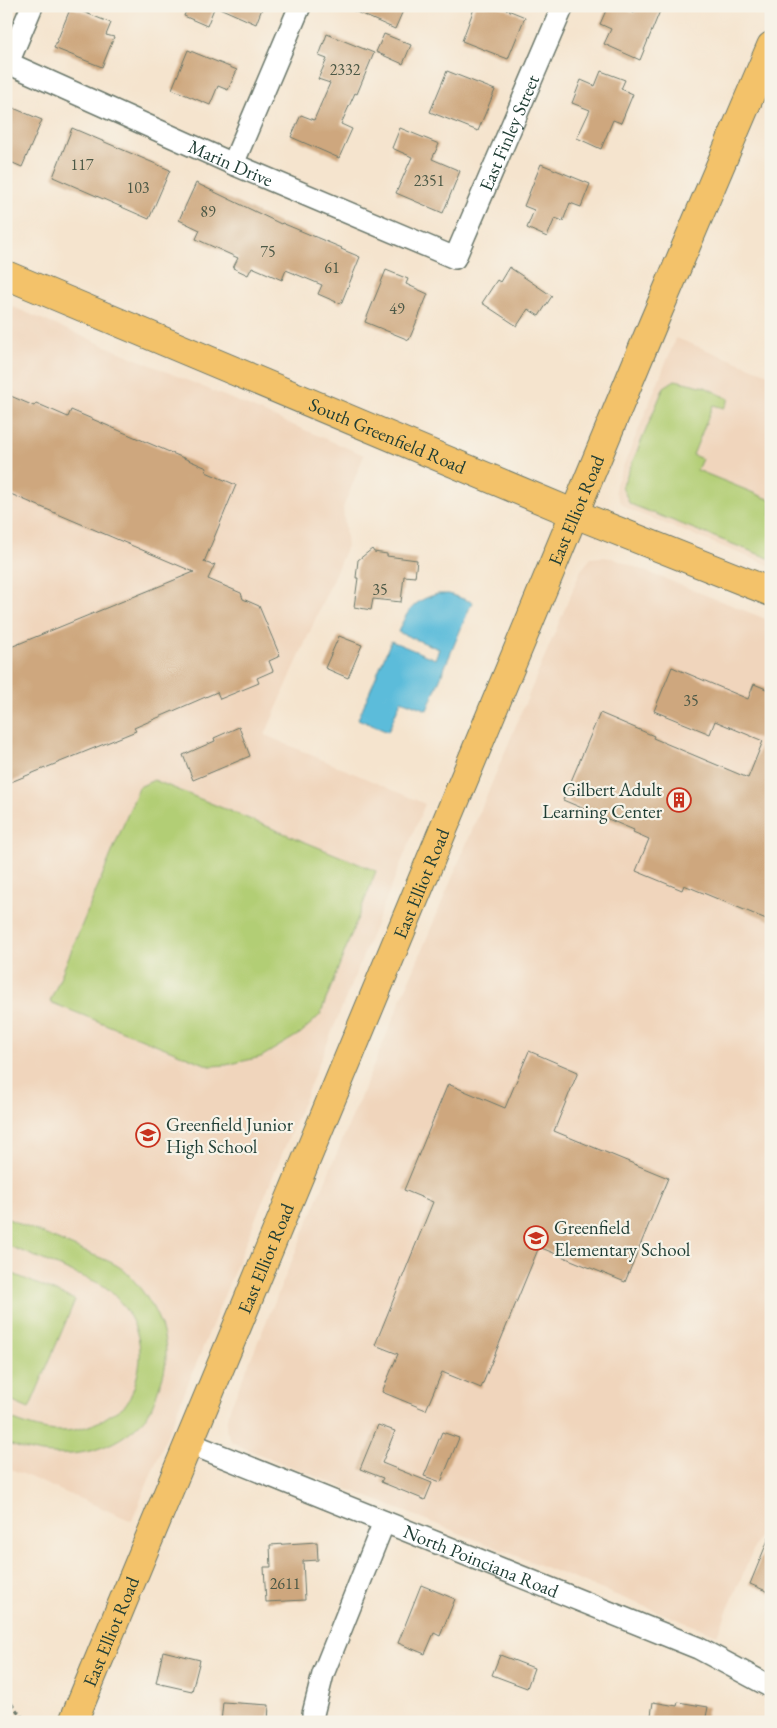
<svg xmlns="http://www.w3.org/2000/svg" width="777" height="1728" viewBox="0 0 777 1728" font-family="'EB Garamond',serif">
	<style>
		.built { fill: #f0d5bc }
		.green { fill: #b2ce75; stroke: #688654 }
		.water { fill: #5cbcda; stroke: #3e7c87 }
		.building { fill: #cea77e }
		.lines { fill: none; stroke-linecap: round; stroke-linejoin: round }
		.minor-casing { stroke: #6a776a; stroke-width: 24 }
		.major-casing { stroke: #6a776a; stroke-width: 30 }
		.path { stroke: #6a776a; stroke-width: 3; stroke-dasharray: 4 4; stroke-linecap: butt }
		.minor { stroke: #fff; stroke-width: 21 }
		.major { stroke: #f3c26a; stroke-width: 28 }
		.labels { text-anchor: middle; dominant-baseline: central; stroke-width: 4.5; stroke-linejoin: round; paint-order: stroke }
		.number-label { font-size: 16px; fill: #4b5846 }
		.street-label { font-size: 19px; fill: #1f3d34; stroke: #f7f3e8 }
		.poi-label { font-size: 19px; fill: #1f3d34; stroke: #f7f3e8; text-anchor: start }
	</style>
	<rect width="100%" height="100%" fill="#f7f3e8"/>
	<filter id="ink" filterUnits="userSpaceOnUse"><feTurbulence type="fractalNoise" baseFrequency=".02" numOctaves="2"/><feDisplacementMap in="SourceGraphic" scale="10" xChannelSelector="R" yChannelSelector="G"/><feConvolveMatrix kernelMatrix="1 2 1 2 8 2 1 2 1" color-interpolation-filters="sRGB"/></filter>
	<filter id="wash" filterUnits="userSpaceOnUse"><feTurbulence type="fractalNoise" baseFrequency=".0096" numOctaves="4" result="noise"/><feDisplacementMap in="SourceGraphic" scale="20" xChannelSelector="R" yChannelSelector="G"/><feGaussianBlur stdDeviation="1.12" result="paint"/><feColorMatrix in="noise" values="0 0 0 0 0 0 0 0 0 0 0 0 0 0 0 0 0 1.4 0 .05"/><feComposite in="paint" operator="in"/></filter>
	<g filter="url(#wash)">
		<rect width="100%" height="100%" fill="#f5e4ce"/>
		<path class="built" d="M6 304 364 455 343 508 347 546 265 735 425 804 132 1521 6 1467Z
			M676 338 771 375V566L628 509 620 502 615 491 616 484Z
			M601 557 612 558 771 621V1508L717 1635 241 1447 232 1442 226 1430 227 1418 231 1406 581 570 591 558Z"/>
		<path class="green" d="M675 380 705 387 729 399 724 408 713 405 693 455 702 459 697 470 771 500V559L630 504 622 487 664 387Z
			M154 780 376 871 320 1015 301 1033 261 1057 226 1065 210 1066 50 1002 139 787Z
			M6 1218C32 1229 58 1240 83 1251 97 1257 116 1262 127 1273 148 1295 167 1325 166 1357 166 1368 162 1380 158 1390 155 1400 150 1413 143 1420 107 1459 52 1462 6 1443V1417C24 1424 41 1431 61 1431 78 1431 96 1425 110 1415 115 1412 122 1408 126 1404 131 1397 134 1388 136 1380 147 1346 135 1315 110 1291 101 1282 87 1279 76 1274 53 1264 30 1254 6 1245Z
			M6 1271 75 1300 29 1409 6 1399Z"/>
		<path class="water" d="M438 594H449L472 602 427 710 401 700 388 732 358 719 391 641 435 659 439 649 398 632C407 611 414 600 438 594Z"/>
		<g id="blocks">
			<path class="building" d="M188 6H215L207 26 184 16Z
				M215 6H263L256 24Z
				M343 6H405L395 29Z
				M475 6H498L525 17 508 59 462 41Z
				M608 6H619L634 13 637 6H662L640 60 604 44 611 29 600 24Z
				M71 7 111 23 106 35 114 37 102 67 54 48Z
				M327 34 374 53 357 94 355 93 341 124 352 129 339 158 291 137 301 115 314 120 330 83 318 79 327 59 319 56Z
				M384 34 411 45 403 64 376 52Z
				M188 50 237 70 228 90 218 86 210 105 172 89Z
				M447 71 495 90 478 131 430 112Z
				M601 71 625 80 621 89 633 94 621 123 613 120 601 149 577 138 590 110 572 103 581 80 595 86Z
				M6 105 42 120 22 167 6 160Z
				M72 128 170 170 149 219 53 177Z
				M400 128 439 144 432 159 460 171 443 213 396 193 412 157 392 148Z
				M541 164 590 184 581 207 570 203 563 221 555 218 547 237 527 228 534 210 524 206Z
				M196 183 281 224 282 223 342 248 341 249 360 257 341 304 318 294 322 285 286 270 282 280 252 267 248 275 233 268 238 258 196 239 200 230 179 220Z
				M509 267 552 296 539 316 528 309 517 326 482 303 497 280 500 282Z
				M386 270 408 279 406 284 428 294 409 340 365 322Z
				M6 394 34 406 36 403 68 417 71 410 207 468 206 472 236 485 204 562 212 565 215 564 208 579 241 593 243 599 259 606 280 656 269 661 273 671 257 678 259 683 220 699 217 692 134 728 136 731 6 784V649L194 572 6 492Z
				M372 549 374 552 387 554V556L417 560 415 577 404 576 401 602 373 599 371 610 354 607 358 578H356L358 560Z
				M339 636 362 645 348 678 325 668Z
				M672 667 748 699 754 684 771 691V921L684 885 682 890 636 871 649 839 633 832 634 830 563 800 600 713 654 736 653 738 748 778 763 741 715 721 710 734 654 711Z
				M239 727 250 756 193 780 183 755 215 741 214 738Z
				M529 1051 578 1072 554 1131 668 1178 625 1282 539 1247 481 1388 442 1372 426 1410 382 1392 398 1354 375 1345 433 1202 404 1190 448 1084 505 1108Z
				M378 1425 395 1431 382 1463 432 1483 425 1500 381 1482 383 1478 360 1469Z
				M442 1432 459 1438 441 1482 424 1476Z
				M770 1535H771V1593L750 1584Z
				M317 1542 318 1560 303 1561 305 1600 266 1602 264 1567H271L270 1545Z
				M421 1585 455 1599 440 1636 434 1633 425 1654 398 1643Z
				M163 1651 200 1660 192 1691 156 1683Z
				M500 1655 534 1668 527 1688 492 1675Z
				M223 1702 269 1705 268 1722H221Z
				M653 1702 677 1706 678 1702 708 1707 705 1722H650Z"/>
		</g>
	</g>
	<g filter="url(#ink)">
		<use href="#blocks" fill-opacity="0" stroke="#6a776a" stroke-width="1"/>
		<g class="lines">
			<g class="minor-casing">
				<g id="minor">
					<path id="s1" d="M32 6 8 63 233 164 455 258 563 6"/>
					<path d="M233 164 300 6"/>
					<path id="s2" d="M189 1443 698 1648 771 1687"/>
					<path d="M314 1722 313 1714 323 1674 384 1522"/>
				</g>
			</g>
			<g class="major-casing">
				<g id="major">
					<path id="s3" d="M6 275 575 514 771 592"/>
					<path id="s4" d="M73 1722 652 326 771 46"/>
				</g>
			</g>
			<path class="path" d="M6 1697 26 1722"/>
			<use href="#minor" class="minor"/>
			<use href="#major" class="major"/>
		</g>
	</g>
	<defs>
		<g id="building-ring" transform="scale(1.25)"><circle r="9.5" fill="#f7f3e8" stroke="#c8321e" stroke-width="1.5"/><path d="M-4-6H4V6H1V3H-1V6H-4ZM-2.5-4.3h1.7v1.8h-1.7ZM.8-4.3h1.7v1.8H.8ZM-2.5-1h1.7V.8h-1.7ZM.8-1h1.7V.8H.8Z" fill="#c8321e"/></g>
		<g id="school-ring" transform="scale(1.25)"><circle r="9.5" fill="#f7f3e8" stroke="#c8321e" stroke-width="1.5"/><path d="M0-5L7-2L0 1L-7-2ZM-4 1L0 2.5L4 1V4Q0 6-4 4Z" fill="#c8321e"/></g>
	</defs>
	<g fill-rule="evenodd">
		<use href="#building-ring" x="679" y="800"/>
		<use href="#school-ring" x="148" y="1135"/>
		<use href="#school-ring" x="536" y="1238"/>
	</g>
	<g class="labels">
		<g class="number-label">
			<text x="345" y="69">2332</text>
			<text x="82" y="164">117</text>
			<text x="429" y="180">2351</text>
			<text x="138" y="187">103</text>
			<text x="208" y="211">89</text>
			<text x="268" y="251">75</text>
			<text x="332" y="267">61</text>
			<text x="397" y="308">49</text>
			<text x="380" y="589">35</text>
			<text x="691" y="700">35</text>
			<text x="285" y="1583">2611</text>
		</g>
		<g class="street-label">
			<text stroke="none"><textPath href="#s1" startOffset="686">East Finley Street</textPath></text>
			<text stroke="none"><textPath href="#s1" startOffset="306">Marin Drive</textPath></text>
			<text stroke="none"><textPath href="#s3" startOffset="414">South Greenfield Road</textPath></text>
			<text stroke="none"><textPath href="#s4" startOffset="1312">East Elliot Road</textPath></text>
			<text stroke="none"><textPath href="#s4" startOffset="908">East Elliot Road</textPath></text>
			<text stroke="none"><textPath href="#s4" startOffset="502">East Elliot Road</textPath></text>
			<text stroke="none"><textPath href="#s2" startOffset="315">North Poinciana Road</textPath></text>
			<text stroke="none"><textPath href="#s4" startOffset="98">East Elliot Road</textPath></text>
		</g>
		<g class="poi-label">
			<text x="662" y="789" text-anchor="end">Gilbert Adult<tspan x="662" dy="22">Learning Center</tspan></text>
			<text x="166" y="1124">Greenfield Junior<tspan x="166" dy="22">High School</tspan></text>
			<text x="554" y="1227">Greenfield<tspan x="554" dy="22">Elementary School</tspan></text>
		</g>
	</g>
	<rect width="777" height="1728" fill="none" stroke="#f7f3e8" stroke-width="25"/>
</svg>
